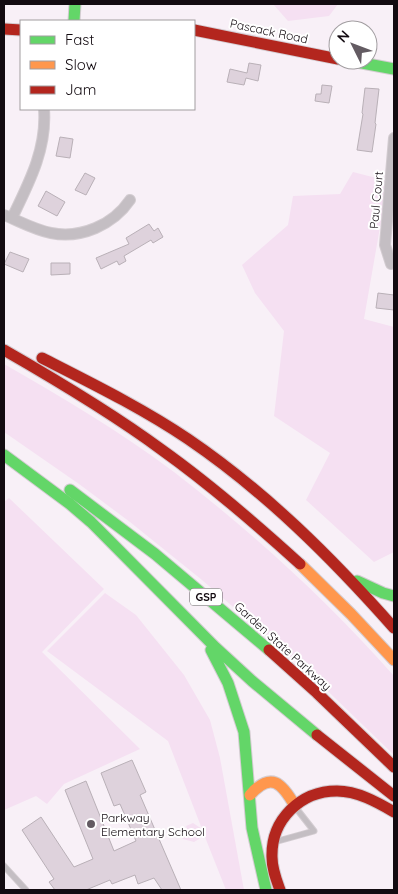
<svg xmlns="http://www.w3.org/2000/svg" width="398" height="894" viewBox="0 0 398 894" font-family="Quicksand,sans-serif">
	<style>
		.green { fill: #f5e0f2 }
		.building { fill: #ded2dc; stroke: #b9b0b7 }
		.lines { fill: none; stroke-linecap: round; stroke-linejoin: round }
		.lane-casing { stroke: #d3ccd1; stroke-width: 7 }
		.street-casing { stroke: #d3ccd1; stroke-width: 12 }
		.fast-casing { stroke: #d3ccd1; stroke-width: 13 }
		.slow-casing { stroke: #d3ccd1; stroke-width: 13 }
		.jam-casing { stroke: #d3ccd1; stroke-width: 13 }
		.lane { stroke: #c4bec3; stroke-width: 5 }
		.street { stroke: #c4bec3; stroke-width: 10 }
		.fast { stroke: #63d668; stroke-width: 11 }
		.slow { stroke: #ff974d; stroke-width: 11 }
		.jam { stroke: #b3261e; stroke-width: 11 }
		.poi-dot { fill: #635b62; stroke: #fff; stroke-width: 2 }
		.labels { text-anchor: middle; dominant-baseline: central; stroke-width: 4; stroke-linejoin: round; paint-order: stroke }
		.shield { fill: #fff; stroke: #5a5458; stroke-width: 1 }
		.shield-label { font-size: 11px; font-weight: bold; fill: #130b11 }
		.street-label { font-size: 12px; fill: #130b11; stroke: #fff }
		.poi-label { font-size: 12px; fill: #130b11; stroke: #fff; text-anchor: start }
	</style>
	<rect width="100%" height="100%" fill="#f8f0f7"/>
	<path class="green" d="M273 4H338L329 16 288 21Z
		M353 172 388 181 364 319 394 327V552L374 562 306 500 330 453 274 416 284 331 255 293 242 265 288 225 293 196 340 194Z
		M4 364C62 397 121 432 174 472 253 533 328 601 394 676V755L306 670 202 580 130 522 79 484 4 432Z
		M9 498 104 589 42 652 140 749 64 784 47 804 36 796 4 810V502Z
		M105 593 136 615 184 675 210 720 220 758 244 890H226L203 832 199 839 194 842 183 839 180 832 187 829 186 826 193 823 202 829 168 741 47 651Z"/>
	<path class="building" d="M249 63 261 65 258 81 246 78 244 85 227 82 230 69 247 73Z
		M322 85 332 86 329 103 315 101 316 94H321Z
		M365 88 379 89 375 123 376 124 372 152 357 150 363 114 362 113Z
		M60 137 73 139 70 158 56 156Z
		M85 173 95 178 86 195 75 190Z
		M46 191 65 202 57 216 38 206Z
		M149 224 154 231 158 228 163 237 153 243 151 240 124 256 126 261 119 265 117 261 101 269 96 258 129 244 126 238Z
		M10 252 29 259 23 272 4 264Z
		M51 263H70V274L51 275Z
		M378 293 394 295V310L376 308Z
		M132 760 146 792 140 795 181 890H162L154 878 138 884 135 875 112 884 110 880 86 890H55L49 882 54 879 22 830 41 817 74 867 93 859 65 790 86 781 114 851 136 841 120 804 114 806 101 773Z"/>
	<g class="lines">
		<g class="lane-casing">
			<path id="lane" d="M278 841 314 831 296 808
				M4 866 26 890"/>
		</g>
		<g class="street-casing">
			<path id="street" d="M4 215C19 221 35 230 51 233 81 239 113 225 130 200
				M12 218C29 183 47 149 44 109
				M391 264 385 245 394 138"/>
		</g>
		<g class="fast-casing">
			<path id="fast" d="M74 21 75 4
				M346 60 394 69
				M4 455 70 504 91 522 215 647 252 681 317 735
				M70 490 155 554 269 650
				M357 581 383 593 394 596
				M211 650 228 683 244 732 252 828 266 890"/>
		</g>
		<g class="slow-casing">
			<path id="slow" d="M300 564 351 614 394 660
				M250 795C271 771 282 783 295 806"/>
		</g>
		<g class="jam-casing">
			<path id="jam" d="M4 29 21 30
				M194 30 338 59
				M4 350C58 381 112 413 162 450 211 485 256 524 300 564
				M42 358C91 383 142 408 188 439 266 492 332 558 394 628
				M269 650 317 693 394 767
				M317 735 394 796
				M280 890C276 879 272 869 272 857 271 820 300 791 337 791 357 791 377 802 394 812"/>
		</g>
		<use href="#lane" class="lane"/>
		<use href="#street" class="street"/>
		<use href="#fast" class="fast"/>
		<use href="#slow" class="slow"/>
		<use href="#jam" class="jam"/>
	</g>
	<circle class="poi-dot" cx="91" cy="824" r="5"/>
	<g class="labels">
		<rect class="shield" x="190" y="588.5" width="32" height="17" rx="4"/>
		<g class="shield-label">
			<text x="206" y="597">GSP</text>
		</g>
		<g class="street-label">
			<text transform="translate(269 31) rotate(12)">Pascack Road</text>
			<text transform="translate(376 200) rotate(-85)">Paul Court</text>
			<text transform="translate(283 646) rotate(42)">Garden State Parkway</text>
		</g>
		<g class="poi-label">
			<text x="101" y="817">Parkway<tspan x="101" dy="14">Elementary School</tspan></text>
		</g>
	</g>
	<rect width="398" height="894" fill="none" stroke="#130b11" stroke-width="10"/>
	<rect x="20" y="20" width="175" height="90" fill="#ffffff" stroke="#a19da0"/>
	<rect x="30" y="36" width="25" height="8" fill="#63d668" stroke="#a19da0"/>
	<text x="65" y="45" font-size="15" fill="#130b11">Fast</text>
	<rect x="30" y="61" width="25" height="8" fill="#ff974d" stroke="#a19da0"/>
	<text x="65" y="70" font-size="15" fill="#130b11">Slow</text>
	<rect x="30" y="86" width="25" height="8" fill="#b3261e" stroke="#a19da0"/>
	<text x="65" y="95" font-size="15" fill="#130b11">Jam</text>
	<g transform="translate(353 45) rotate(312)"><circle r="24" fill="#ffffff" stroke="#a19da0"/>
	<path d="M0-4L9 19L0 12L-9 19Z" fill="#635b62"/>
	<text y="-8" font-size="14" font-weight="bold" text-anchor="middle" fill="#130b11">N</text>
	</g>
</svg>
